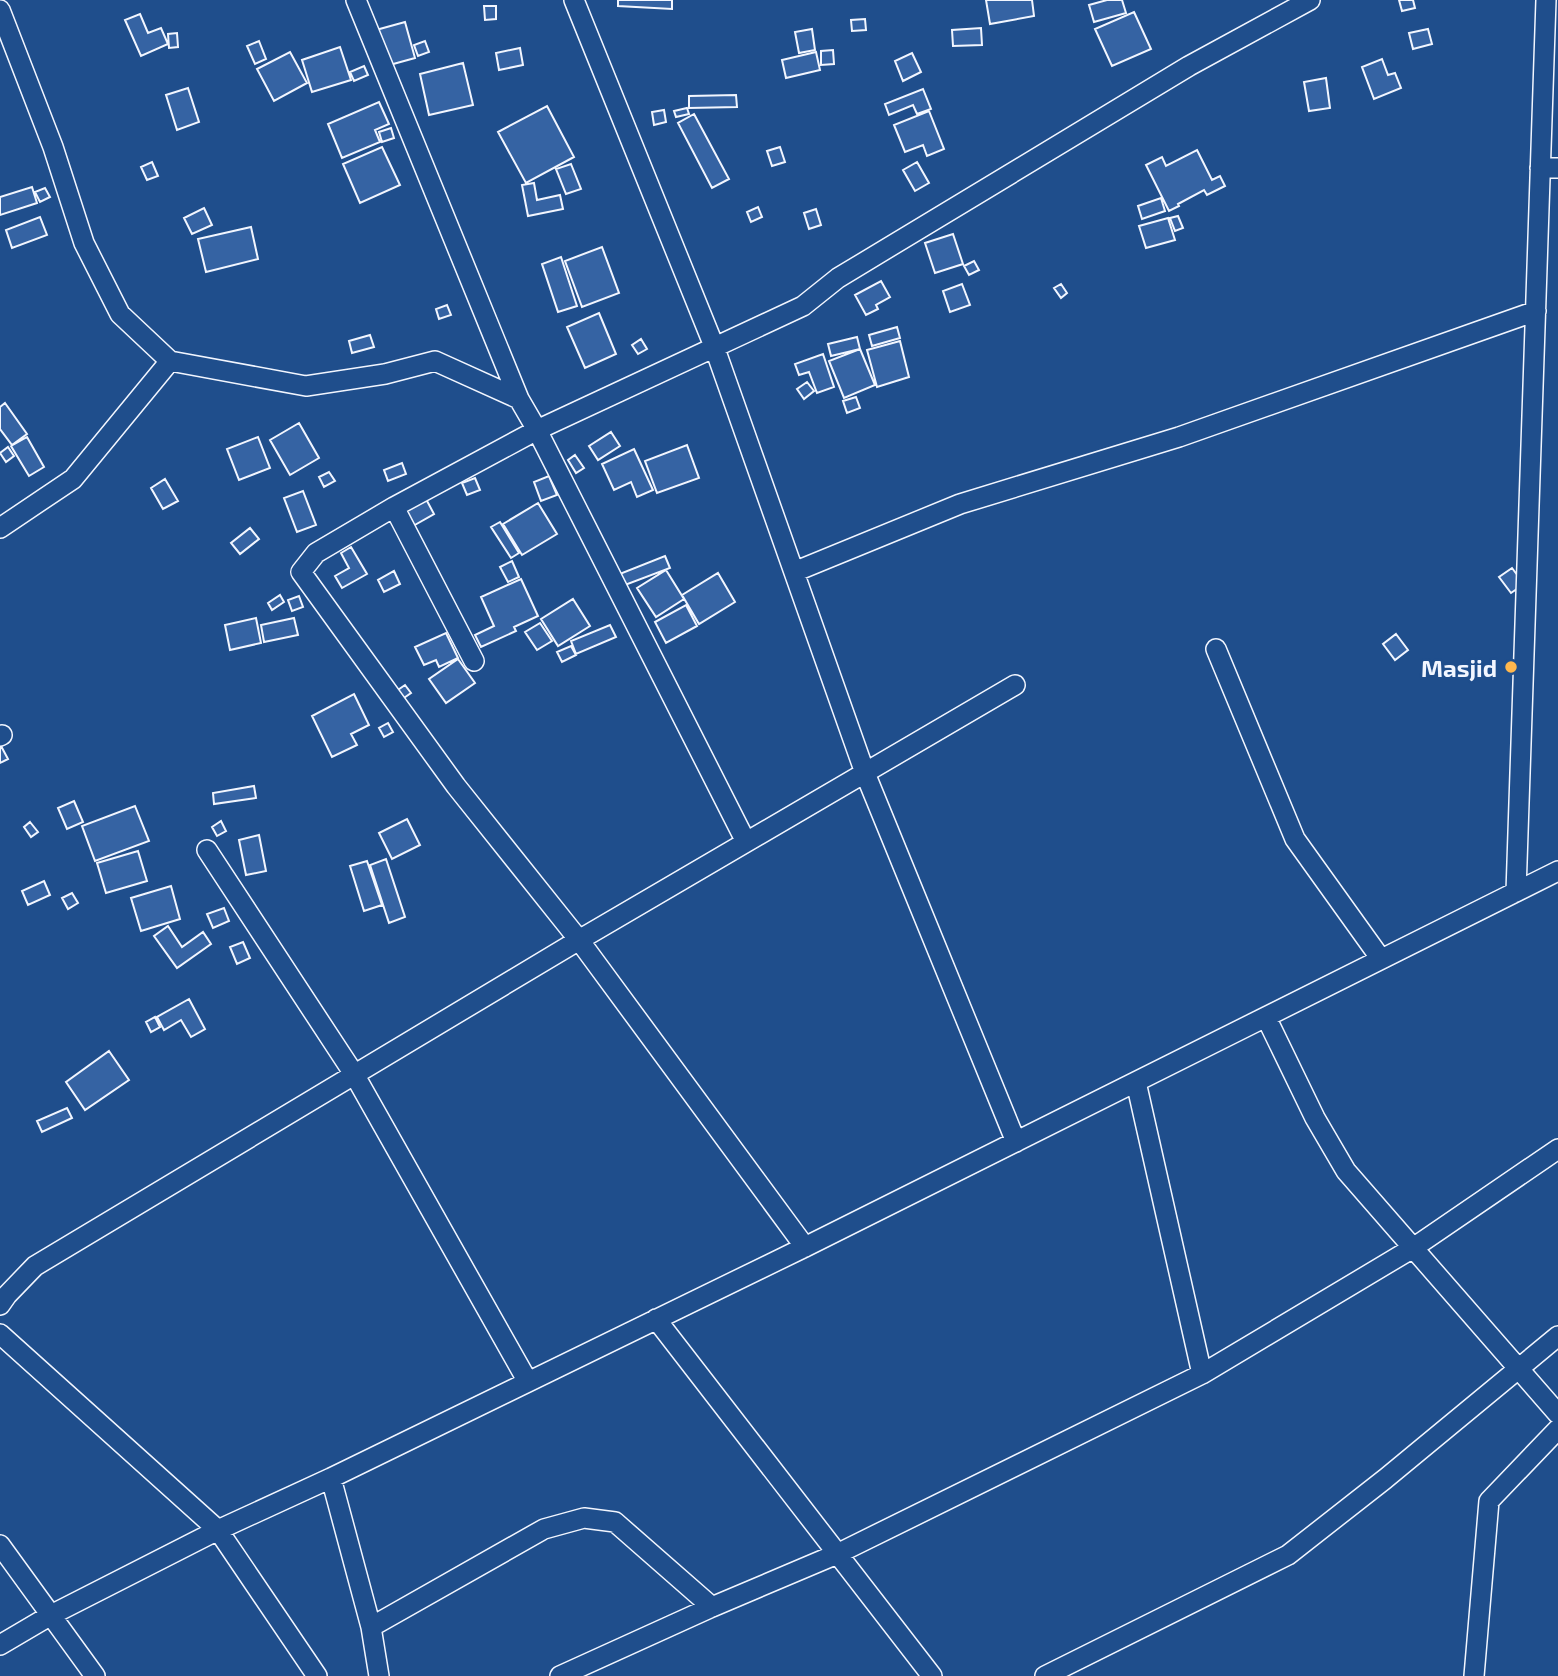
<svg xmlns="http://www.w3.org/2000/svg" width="1558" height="1676" viewBox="0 0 1558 1676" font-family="'Exo 2',sans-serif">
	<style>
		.building { fill: #3563a3; stroke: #f2f6ff; stroke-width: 2 }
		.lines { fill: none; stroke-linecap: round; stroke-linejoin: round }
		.minor-casing { stroke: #f2f6ff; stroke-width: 22 }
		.minor { stroke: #1f4e8c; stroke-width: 19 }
		.poi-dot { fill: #ffb74d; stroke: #1f4e8c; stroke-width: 2.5 }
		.labels { text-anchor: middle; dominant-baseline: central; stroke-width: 5; stroke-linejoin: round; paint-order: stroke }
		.poi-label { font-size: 24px; font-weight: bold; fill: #f2f6ff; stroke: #1f4e8c; text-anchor: end }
	</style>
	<rect width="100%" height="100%" fill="#1f4e8c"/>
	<path class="building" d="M618 0H672V9L618 6Z
		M986 0H1032L1034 16 990 24Z
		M1107 0H1122L1126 13 1094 22 1089 5Z
		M1399 0H1413L1415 8 1402 11Z
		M484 6H496V19L485 20Z
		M1134 12 1151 49 1112 66 1095 29Z
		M140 14 148 33 161 28 168 44 141 56 125 20Z
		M865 19 866 30 852 31 851 20Z
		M405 22 415 58 386 66 376 30Z
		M981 28 982 45 953 46 952 30Z
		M812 29 815 50 799 53 795 32Z
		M1428 29 1432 44 1413 49 1409 33Z
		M177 33 178 47 169 48 168 34Z
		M259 41 266 59 255 64 247 46Z
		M425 41 429 52 418 56 414 45Z
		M340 47 351 80 312 92 302 60Z
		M520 48 523 65 499 70 496 53Z
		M833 50 834 64 821 65V51Z
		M290 52 307 83 274 101 257 69Z
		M816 52 820 70 786 78 782 60Z
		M912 53 921 72 903 81 895 61Z
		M1382 59 1388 75 1395 73 1401 88 1374 99 1362 67Z
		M463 63 473 105 429 115 420 74Z
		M364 66 368 75 354 81 350 72Z
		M1326 78 1330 108 1309 111 1304 82Z
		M188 88 199 122 177 130 166 95Z
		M923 89 931 109 917 114 913 105 889 115 885 104Z
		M736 95 737 107 689 108V96Z
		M379 102 389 124 375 130 380 142 342 158 328 124Z
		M547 106 574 157 526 183 498 132Z
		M687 108 689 114 676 117 674 111Z
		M664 110 666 122 654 125 652 112Z
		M929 111 944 149 927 156 923 145 905 152 894 125Z
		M694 114 729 179 712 188 678 123Z
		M391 128 394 138 382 142 379 132Z
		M382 147 400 185 360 203 343 164Z
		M780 147 785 162 772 166 767 151Z
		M1197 150 1212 180 1220 176 1225 186 1207 195 1204 190 1178 204 1179 206 1169 211 1146 165 1162 157 1166 166Z
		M152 162 158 176 147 180 141 167Z
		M917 162 929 183 915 191 903 170Z
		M571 164 581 189 566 194 556 169Z
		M534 183 537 200 560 195 563 209 528 216 522 185Z
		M32 187 37 203 0 215V197Z
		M45 188 50 197 40 202 35 192Z
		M1161 198 1165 211 1142 219 1138 206Z
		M758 207 762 217 751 222 747 212Z
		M204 208 212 225 192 234 184 218Z
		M816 209 821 225 809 229 804 213Z
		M1178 216 1183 228 1175 231 1170 218Z
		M40 217 47 235 12 248 6 230Z
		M1168 218 1175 240 1146 248 1139 226Z
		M251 227 258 259 206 272 198 239Z
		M953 234 963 264 935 273 925 243Z
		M602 247 619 293 582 307 565 261Z
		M561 257 577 306 558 312 542 264Z
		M974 261 979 270 969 275 964 266Z
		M881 281 890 297 876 305 878 309 866 315 855 295Z
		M962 284 970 305 950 312 943 291Z
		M1061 284 1067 293 1061 298 1054 288Z
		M447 305 451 315 439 319 436 309Z
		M599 313 616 354 585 368 567 327Z
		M897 327 900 338 872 346 869 335Z
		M370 335 374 347 352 353 349 341Z
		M857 337 860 349 831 356 828 344Z
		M641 339 647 349 638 354 632 345Z
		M900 341 909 377 877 387 867 350Z
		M860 349 875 385 844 398 829 361Z
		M823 354 834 387 817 393 809 372 799 375 795 364Z
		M807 382 814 391 804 399 797 389Z
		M856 397 860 408 847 413 843 401Z
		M5 403 27 434 12 445 0 429V407Z
		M299 423 319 458 290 475 270 440Z
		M611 432 620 446 598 460 589 446Z
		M27 437 44 467 29 476 11 446Z
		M258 437 270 468 239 480 227 449Z
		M687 445 699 478 657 493 645 461Z
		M8 447 14 456 6 462 0 453Z
		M634 449 653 490 637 497 631 482 614 490 602 464Z
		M575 455 584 468 576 473 568 460Z
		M402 463 406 474 388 481 384 470Z
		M329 472 335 481 324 487 319 477Z
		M549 476 557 495 541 501 534 482Z
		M475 478 480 490 467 495 462 483Z
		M165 479 178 501 163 509 151 488Z
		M303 491 316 525 297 532 284 498Z
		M426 499 434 514 413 526 404 511Z
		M538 503 557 534 522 555 503 524Z
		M500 522 519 553 511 558 491 527Z
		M250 528 259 539 240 554 231 543Z
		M351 547 367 574 342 588 335 576 349 568 341 553Z
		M665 556 670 568 617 588 612 577Z
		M512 561 519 577 508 582 500 567Z
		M1512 568 1524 584 1511 593 1499 577Z
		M666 570 684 599 656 617 637 588Z
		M394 571 400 584 384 592 378 580Z
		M718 573 735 602 699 624 682 595Z
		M521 579 538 616 514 627 516 631 481 647 475 635 494 626 481 597Z
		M280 595 284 602 272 610 268 603Z
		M299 596 303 607 292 611 288 600Z
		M573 599 590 626 558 646 541 619Z
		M686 605 697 626 666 643 655 622Z
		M256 618 261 643 230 650 225 625Z
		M294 618 298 635 264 642 261 625Z
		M540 623 552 641 537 650 525 632Z
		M610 625 616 637 576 654 571 641Z
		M446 633 458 658 439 667 436 660 424 665 415 647Z
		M1396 634 1408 650 1395 660 1383 644Z
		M571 646 576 655 562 662 557 652Z
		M458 659 475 683 446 703 429 679Z
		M405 685 411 693 401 700 395 692Z
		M354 694 369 725 351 734 357 745 332 757 312 716Z
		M388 723 393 732 384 737 379 728Z
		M0 744 8 759 0 763Z
		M254 786 256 798 214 804 213 793Z
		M74 801 83 822 67 829 58 808Z
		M135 806 149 841 95 861 82 826Z
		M407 819 420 845 392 859 379 833Z
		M221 821 226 831 217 836 212 827Z
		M30 822 38 832 31 837 24 827Z
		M259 835 266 871 246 875 239 840Z
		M138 851 147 881 106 893 97 863Z
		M386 859 405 917 389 923 370 865Z
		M367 861 382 905 364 911 350 866Z
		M44 881 50 895 28 905 22 891Z
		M171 886 180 919 141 931 131 898Z
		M72 893 78 903 68 909 62 898Z
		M224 908 229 921 213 928 207 914Z
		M168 926 182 947 203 932 211 944 177 968 154 936Z
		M243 942 250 958 237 964 230 947Z
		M189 999 205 1029 191 1037 181 1020 164 1030 157 1017Z
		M155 1017 160 1027 151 1032 146 1022Z
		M109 1051 129 1080 85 1110 66 1082Z
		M67 1108 72 1118 42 1132 37 1121Z"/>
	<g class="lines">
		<g class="minor-casing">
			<path id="minor" d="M356 0 519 399
				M574 0 714 346 865 773 1016 1142
				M0 10 53 147 84 243 120 314 170 361 306 386 385 374 435 361 519 399 537 430 746 842
				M1540 168H1558
				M394 507 474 661
				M0 528 73 479 170 361
				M794 572 960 504 1179 437 1536 311
				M1216 649 1295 839 1381 959
				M0 736 2 735
				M207 850 354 1074 528 1382
				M1516 892 1546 0
				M1266 1017 1315 1118 1346 1171 1558 1414
				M1136 1082 1202 1374
				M805 1247 579 940 456 786 301 572 316 553 394 507 537 430 803 306 838 278 1189 66 1310 0
				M0 1305 7 1295 35 1266 579 940 1015 685
				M656 1319 932 1676
				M0 1334 218 1530 317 1676
				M331 1478 371 1627 379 1676
				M0 1545 95 1676
				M371 1627 544 1529 584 1518 615 1522 712 1607
				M0 1645 51 1615 218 1530 331 1478 805 1247 1558 871
				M560 1676 712 1607 837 1554 1202 1374 1413 1248 1558 1149
				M1045 1676 1288 1555 1385 1479 1558 1336
				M1474 1676 1489 1501 1558 1429"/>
		</g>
		<use href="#minor" class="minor"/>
	</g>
	<circle class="poi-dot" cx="1511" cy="667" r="7"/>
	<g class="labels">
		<g class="poi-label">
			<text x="1497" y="667">Masjid</text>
		</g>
	</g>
</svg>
